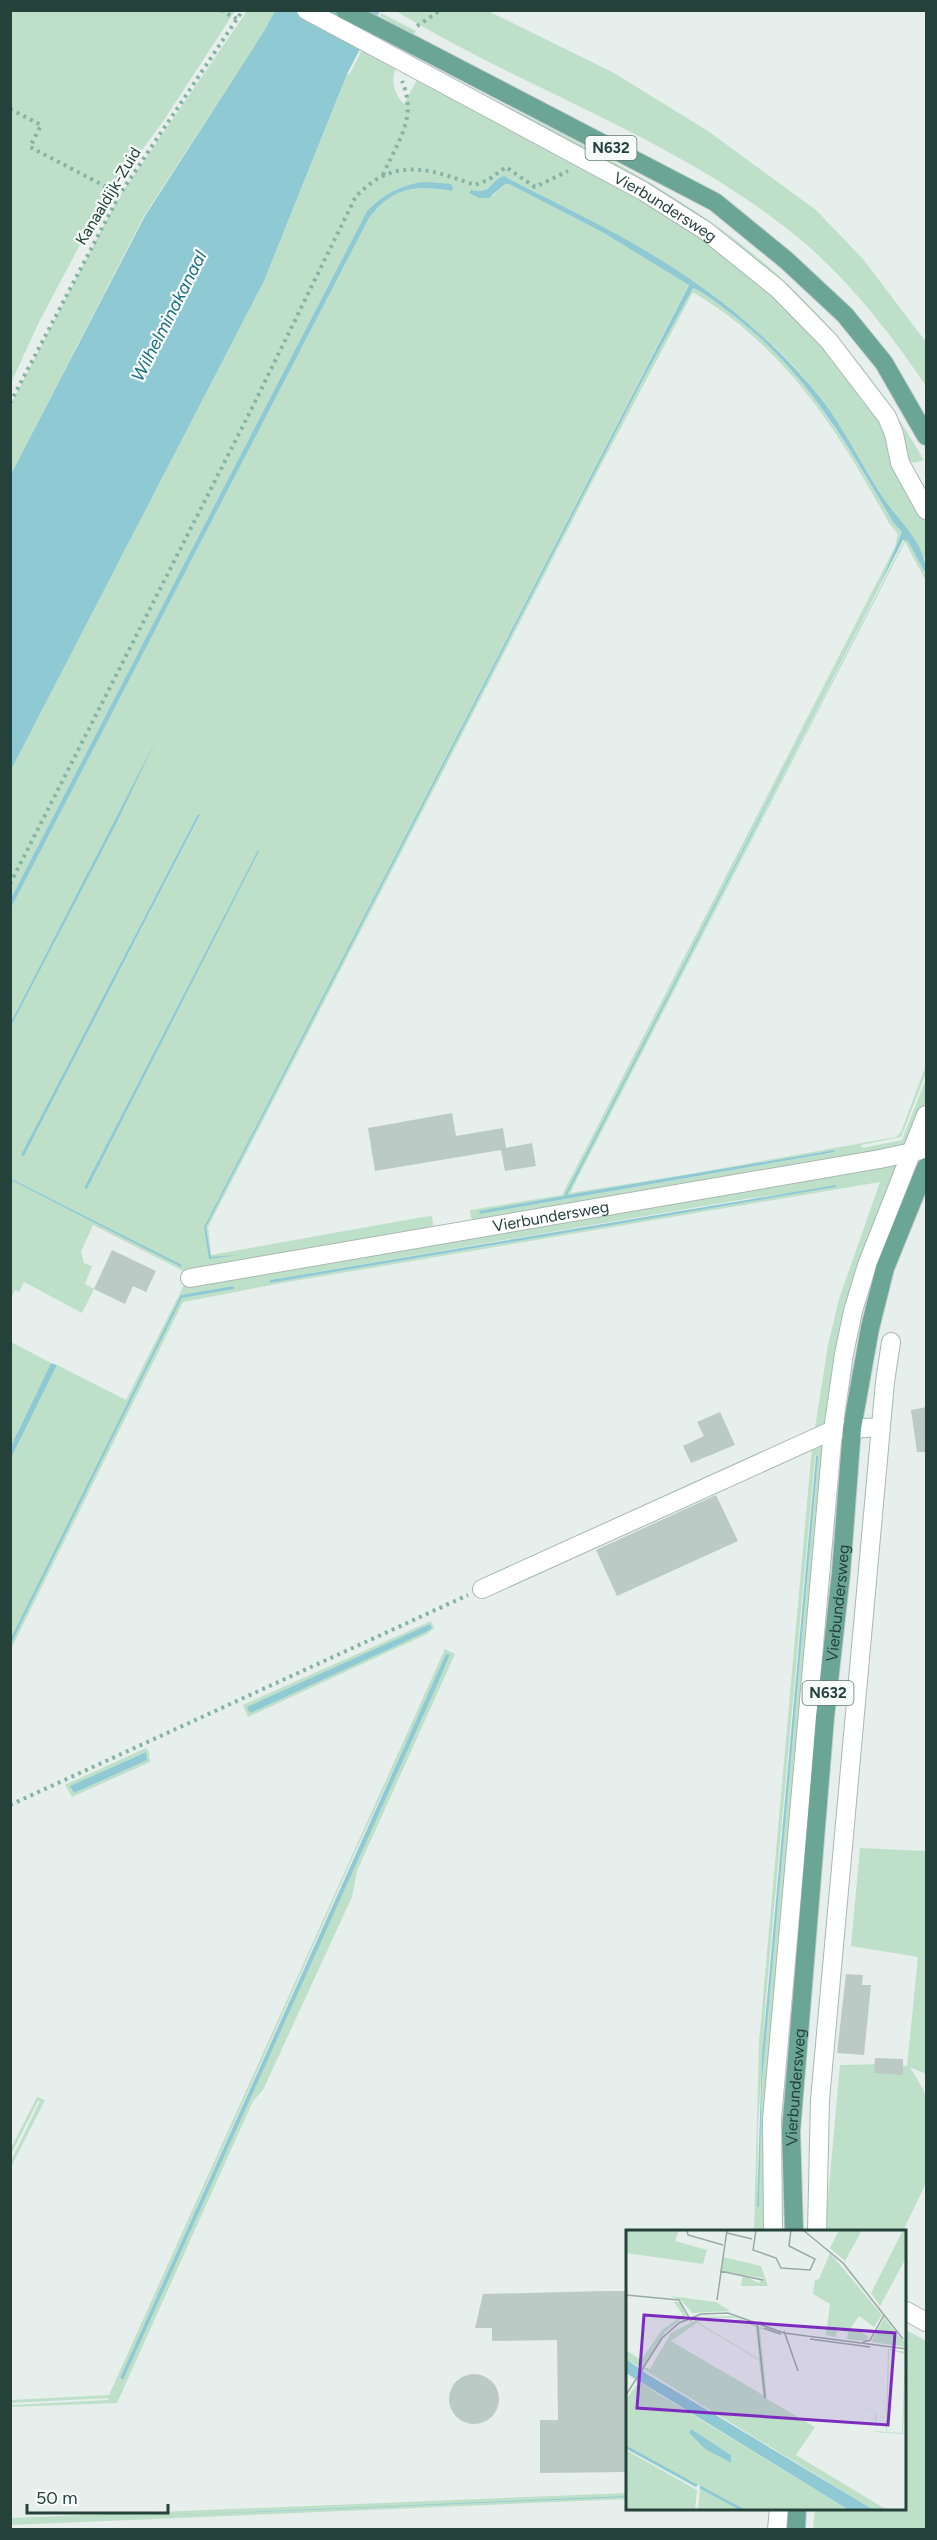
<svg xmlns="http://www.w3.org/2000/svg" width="937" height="2540" viewBox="0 0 937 2540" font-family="Figtree,sans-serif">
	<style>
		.green { fill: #bfe0c8; fill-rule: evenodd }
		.water { fill: #8ec9d4 }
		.building { fill: #bbcac4 }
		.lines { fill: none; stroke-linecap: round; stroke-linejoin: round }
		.minor-casing { stroke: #a8b8b2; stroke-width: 20 }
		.major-casing { stroke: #c2cac8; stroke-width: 20 }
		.path { stroke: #86b3a5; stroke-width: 4; stroke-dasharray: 3 4.5; stroke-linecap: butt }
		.minor { stroke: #fff; stroke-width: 18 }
		.major { stroke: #6aa596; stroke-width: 18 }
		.minor-bridge-casing { stroke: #a8b8b2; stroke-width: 20; stroke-linecap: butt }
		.major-bridge-casing { stroke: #c2cac8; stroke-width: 20; stroke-linecap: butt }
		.minor-bridge { stroke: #fff; stroke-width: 18 }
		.major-bridge { stroke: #6aa596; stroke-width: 18 }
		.labels { text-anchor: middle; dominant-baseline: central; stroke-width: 4.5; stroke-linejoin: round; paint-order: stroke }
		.shield { fill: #f7fbf9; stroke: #637a73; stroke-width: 1.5 }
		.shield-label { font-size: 15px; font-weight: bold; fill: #24423a }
		.street-label { font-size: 16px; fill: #24423a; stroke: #f7fbf9 }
		.water-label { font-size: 18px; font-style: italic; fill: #1c6f80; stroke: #f7fbf9 }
		.inset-river { fill: none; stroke: #8ec9d4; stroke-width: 3 }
		.inset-road { fill: none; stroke: #98aaa4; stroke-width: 1.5 }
		.view { fill: #7b2cbf; fill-opacity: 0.15; stroke: #7b2cbf; stroke-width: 3 }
		.inset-edge { fill: none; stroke: #24423a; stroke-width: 3 }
	</style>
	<rect width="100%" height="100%" fill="#e6efeb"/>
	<path class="green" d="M10 11H235L164 120 99 209 39 322 11 383Z
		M247 11H275L264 31 144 216 11 474V404L117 200Z
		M396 11H488L614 73 708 131 816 210 863 259 926 342V386C886 327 841 270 785 227 665 134 523 88 396 11Z
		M381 13 416 31C402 56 380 79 404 104L418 78H420L689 227 799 318 883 422 920 511 926 520V561C913 536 893 515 878 490 850 444 824 396 785 357 704 277 603 228 504 176 493 179 491 190 479 192L493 196 505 184H509L604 233 689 284 204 1227 211 1257 206 1227 640 385 693 288C706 293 719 305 730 313 804 368 847 445 893 522L902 532 881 582 564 1196 480 1214 835 1152 834 1150 566 1195 905 539C915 546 926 569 926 581L905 542 570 1193 690 1174 896 1137 901 1132 926 1065V1073L901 1137 861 1145 863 1148 902 1140 926 1079V1104L906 1151 480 1224 471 1218 470 1210 562 1195 895 547 898 534 889 523C838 430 786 348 693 292L601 465 208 1227 211 1255 423 1217 432 1216 433 1225 427 1233 184 1275 183 1271 93 1225 81 1252 84 1263 92 1266 85 1284 94 1289 82 1313 24 1282 19 1292 15 1290 11 1298V1180L182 1265 10 1178 11 1026 159 737 11 1022V908L369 218C393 187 415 185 452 191L453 188C418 177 393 184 367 211L11 898V770L264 281 347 74 349 75 363 48 372 52 388 20 380 16ZM198 814 200 816 24 1156 22 1155ZM258 850 87 1189 84 1188Z
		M444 74C547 127 655 176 747 249 820 307 877 380 924 460L914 463 906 459 899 434 765 271 441 77Z
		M902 1160 829 1424 814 1434 828 1345 839 1299 880 1182 282 1283 183 1302 11 1649V1644L182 1298 233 1289V1286L182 1295 11 1638V1458L57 1365 126 1400 185 1283ZM836 1187 271 1283 270 1280 745 1199Z
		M11 1342 51 1363 11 1446Z
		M817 1444 827 1445 765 2231H754L759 2042 812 1447ZM817 1456 762 2082 759 2205 757 2206 758 2126 766 1998 815 1457Z
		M431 1621 434 1628 427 1634 248 1717 243 1705ZM430 1624 432 1628 426 1632 250 1712 248 1707Z
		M445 1649 455 1654 357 1871 352 1897 263 2090 253 2101 117 2403 11 2407V2405L109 2400 108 2398 11 2403V2400L109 2395ZM447 1654 450 1656 438 1683 122 2380 120 2378 352 1859Z
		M146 1748 149 1752 150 1762 72 1797 65 1785ZM145 1752 146 1760 74 1793 71 1786Z
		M860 1848 926 1851V2074L910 2067 924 2091 926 2101V2183L903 2231H825L840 2065 886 2064 907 2066 918 1957 851 1946Z
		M37 2097 45 2100 11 2167V2161L40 2101H38L11 2154V2148Z
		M906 2330 926 2341V2529H813L815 2509 906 2508Z
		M628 2493V2499L11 2525 10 2518Z"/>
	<path class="water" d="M275 11H380L347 74 264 281 11 770V474L145 216 264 31Z
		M504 176C537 194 572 210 605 228 686 271 765 327 822 400 844 429 860 462 880 493 895 518 927 543 926 574L908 541 903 540 567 1195 834 1150 835 1152 480 1214 479 1211 564 1196 881 582 902 532 893 522C848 445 804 368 730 313 719 305 706 293 693 288L640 385 206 1227 211 1257 238 1255 209 1259 204 1227 689 285 604 233 509 184H505L489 198H479L469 193 471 190C493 195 488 181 504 176Z
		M427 182 451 184 453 188 452 191C415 185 393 187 369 218L11 908V898L367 211C383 194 403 183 427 182Z
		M158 736 117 822 11 1026V1022Z
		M198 814 200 815 24 1156 21 1155Z
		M258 850 259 851 87 1189 84 1188Z
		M10 1178 182 1265 181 1267 11 1180Z
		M836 1185V1187L270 1283V1280Z
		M233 1286 234 1289 182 1298 11 1644V1638L181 1295Z
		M51 1363 57 1365 11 1458V1446Z
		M816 1456H818L762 2082 759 2207 757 2206 762 2056Z
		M430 1624 432 1628 426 1632 250 1713 247 1707Z
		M446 1654 450 1655 438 1683 123 2380 120 2378Z
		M146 1752 147 1760 74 1793 70 1786Z
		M628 2496V2497L10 2522Z"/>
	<path class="building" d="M452 1113 456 1136 503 1128 506 1148 532 1143 536 1166 505 1171 501 1150 375 1171 368 1128Z
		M112 1250 156 1271 146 1292 133 1286 125 1304 94 1289Z
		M927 1407V1452H917L911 1410Z
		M720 1412 735 1445 691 1463 683 1446 704 1436 697 1422Z
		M716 1495 738 1541 617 1596 596 1550Z
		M846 1974 863 1975 862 1985H871L864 2055 837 2053Z
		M875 2058 903 2059V2075L874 2073Z
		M605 2291H628V2472L540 2473V2420H558L557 2340 492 2341V2328H475L483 2294Z
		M449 2399a25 25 0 1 1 50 0a25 25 0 1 1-50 0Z"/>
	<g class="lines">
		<g class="minor-casing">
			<g id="minor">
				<path id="s1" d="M416 69 643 191 706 231 778 289 829 341 887 417 894 434 900 463 926 510"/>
				<path id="s2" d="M190 1278 880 1159 926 1149"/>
				<path d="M482 1589 833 1430 881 1427"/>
				<path d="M773 2231 772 2119 833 1430 844 1354 853 1311 867 1265 926 1115"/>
				<path d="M817 2231 820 2100 885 1382 891 1342"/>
				<path d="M906 2311 926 2322"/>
				<path d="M777 2530 779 2508"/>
			</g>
		</g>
		<g class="major-casing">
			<g id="major">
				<path d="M425 51 715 202 786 260 845 315 884 363 926 436"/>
				<path id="s3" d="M794 2231 791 2131 825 1717 841 1573 852 1428 870 1328 885 1268 926 1167"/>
				<path d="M796 2530 797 2508"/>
			</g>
		</g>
		<path class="path" d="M221 10 237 19
			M417 26 441 10
			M10 109 41 125 30 147 120 194
			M383 175C397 142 418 118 402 81
			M10 403 120 194 243 10
			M10 884 249 414 356 196C364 189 373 180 383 176 414 161 445 175 475 185L488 180 506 167 535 187 568 171
			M10 1805 468 1595"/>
		<use href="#minor" class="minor"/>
		<use href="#major" class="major"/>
		<g class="minor-bridge-casing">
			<path id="minor-bridge" d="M306 10 416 69"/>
		</g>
		<g class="major-bridge-casing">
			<path id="major-bridge" d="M345 10 425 51"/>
		</g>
		<use href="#minor-bridge" class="minor-bridge"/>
		<use href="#major-bridge" class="major-bridge"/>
	</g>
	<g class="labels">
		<g class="shield">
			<rect x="585.5" y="136" width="51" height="24" rx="4.5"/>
			<rect x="802.5" y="1681" width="51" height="24" rx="4.5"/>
		</g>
		<g class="shield-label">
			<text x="611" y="148">N632</text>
			<text x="828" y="1693">N632</text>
		</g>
		<g class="street-label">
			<text transform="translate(108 196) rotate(-59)">Kanaaldijk-Zuid</text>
			<text stroke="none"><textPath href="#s1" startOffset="285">Vierbundersweg</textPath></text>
			<text stroke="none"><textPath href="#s2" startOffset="366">Vierbundersweg</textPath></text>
			<text stroke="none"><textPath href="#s3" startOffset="630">Vierbundersweg</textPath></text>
			<text stroke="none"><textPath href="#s3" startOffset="144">Vierbundersweg</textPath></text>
		</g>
		<g class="water-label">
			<text transform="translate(169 316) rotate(-63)">Wilhelminakanaal</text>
		</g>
	</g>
	<g transform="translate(626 2230)">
		<rect width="280" height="280" fill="#e6efeb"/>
		<path d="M0 0H53L49 11 81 20 77 34 0 23ZM213 0H236L219 31 204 18ZM277 0H280V28L254 76 245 63ZM204 23 256 85 248 97 233 86 223 101 232 100 243 107 239 111 221 109 222 102 211 100 210 107 200 105 204 74 187 64 189 50 193 49ZM97 27 135 36 142 56H115L117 45 133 53 137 48 95 41ZM44 66 90 72 104 81 66 83 56 71ZM48 72H54L60 85 39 102 17 137 24 139 45 103 76 87 106 86 158 106 134 99 141 169 189 197 170 225 261 280H248L0 129V120L15 130 36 100 57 85ZM85 88H109L130 97 133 129 71 92ZM71 93 133 130 137 165 45 111ZM258 88 276 110H280V117L245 112ZM262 119 280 122 277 204 249 202V183L177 145 250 183 249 201 260 202ZM263 120 279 124 276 203 261 202ZM0 143 34 165 223 280H120L0 217V169L12 153 17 156ZM65 199 105 225V233L79 219 63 203ZM0 220 71 260 69 280H0ZM74 258 92 267 115 280H72Z" fill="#bfe0c8" fill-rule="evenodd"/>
		<path d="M0 129 21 144 248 280H223L0 143ZM65 199 105 225V233L79 219 63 203Z" fill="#8ec9d4"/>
		<path class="inset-river" d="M0 217 71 256M74 257 117 280"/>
		<path class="inset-road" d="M61 0 62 5 97 15M130 0 127 20 150 28 155 38 184 40 189 29 163 16 165 0M177 0 217 33 277 109M101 3 126 9M94 41 137 50 131 49M0 65 53 70 65 91M91 70 101 0M131 93 139 168M138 98 155 104M158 101 172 141M184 109 244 117M237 112 244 110 258 85M0 165 36 108 53 93 75 84 102 83 158 103 281 119"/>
		<path class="view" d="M18 85 269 103 262 195 11 178Z"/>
		<rect width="280" height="280" class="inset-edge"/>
	</g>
	<rect width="937" height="2540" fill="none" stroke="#24423a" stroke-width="24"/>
	<path d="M27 2504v9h141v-9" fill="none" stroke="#24423a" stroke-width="3"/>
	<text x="36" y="2504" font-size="18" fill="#24423a" stroke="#f7fbf9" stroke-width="4.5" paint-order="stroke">50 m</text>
</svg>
